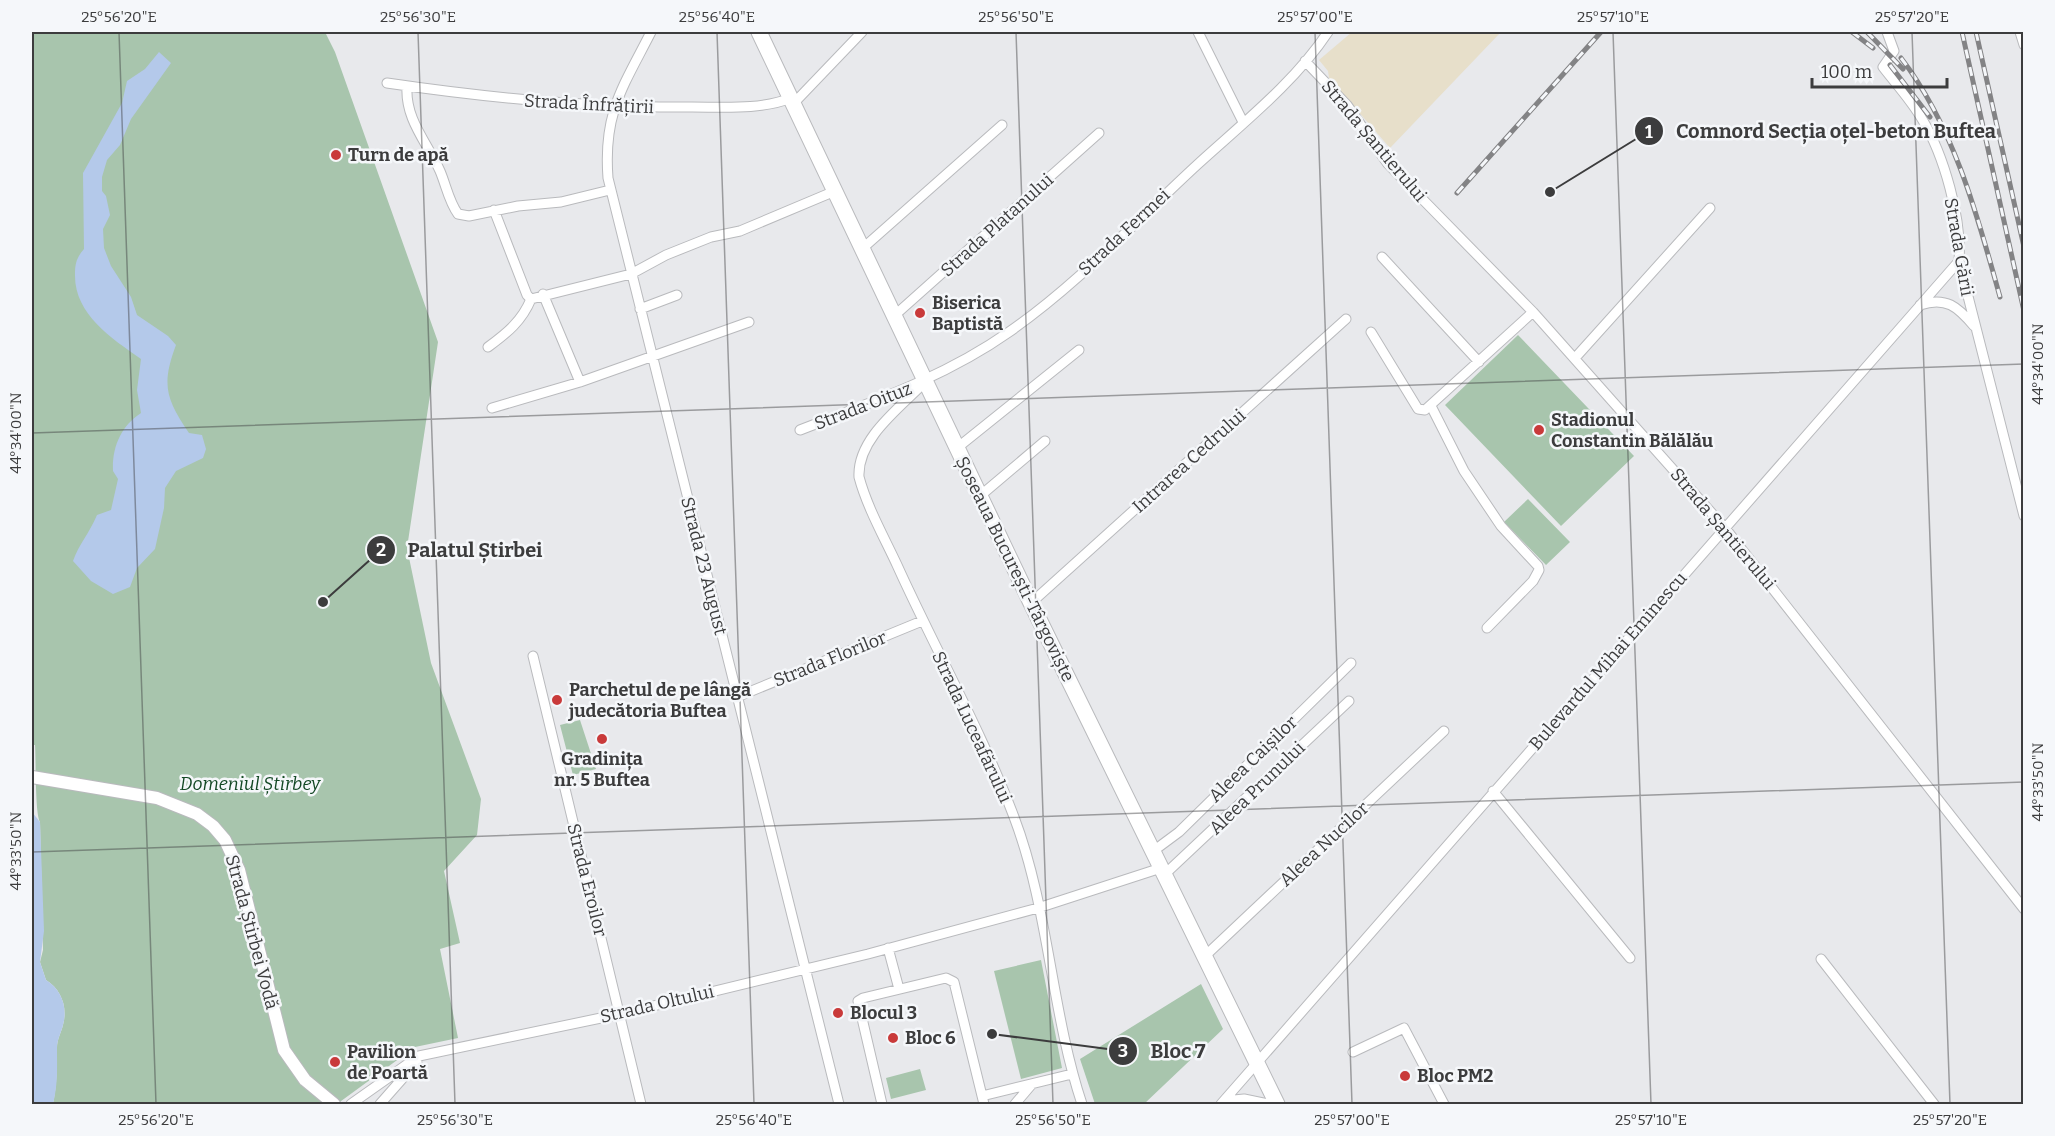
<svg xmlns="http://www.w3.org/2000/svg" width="2055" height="1136" viewBox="0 0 2055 1136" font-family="Bitter,serif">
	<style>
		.industrial { fill: #e7dfca }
		.green { fill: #a8c5ad }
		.water { fill: #b4c9ea }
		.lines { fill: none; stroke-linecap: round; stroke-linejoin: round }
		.minor-casing { stroke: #b9babd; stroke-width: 11 }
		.tertiary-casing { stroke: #b9babd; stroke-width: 14 }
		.primary-casing { stroke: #b9babd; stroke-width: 17 }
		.minor { stroke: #fff; stroke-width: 9 }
		.tertiary { stroke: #fff; stroke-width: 12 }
		.primary { stroke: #fff; stroke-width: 15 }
		.rail-casing { stroke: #838385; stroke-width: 5 }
		.rail { stroke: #f5f7fa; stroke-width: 3; stroke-dasharray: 9; stroke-linecap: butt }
		.ticks { fill: none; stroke: #3c3c3d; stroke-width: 1.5; stroke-opacity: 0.45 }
		.poi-dot { fill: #c93a3a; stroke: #f5f7fa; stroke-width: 2 }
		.labels { text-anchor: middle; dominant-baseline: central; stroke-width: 5; stroke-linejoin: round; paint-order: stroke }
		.street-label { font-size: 18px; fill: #3c3c3d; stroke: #f5f7fa }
		.poi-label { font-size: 18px; font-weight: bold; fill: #3c3c3d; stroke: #f5f7fa; text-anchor: start }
		.park-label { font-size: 18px; font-style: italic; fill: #134824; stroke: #f5f7fa }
		.leader { fill: none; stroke: #3c3c3d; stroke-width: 2 }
		.callout-dot { fill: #3c3c3d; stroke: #f5f7fa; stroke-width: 2 }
		.mark-label { font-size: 18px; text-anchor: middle; font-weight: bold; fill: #fff }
		.callout-label { font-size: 20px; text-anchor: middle; font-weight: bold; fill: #3c3c3d; stroke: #f5f7fa; stroke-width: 5; stroke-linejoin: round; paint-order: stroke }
		.neatline { fill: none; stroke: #3c3c3d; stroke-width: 2 }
		.ticks-label { font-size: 15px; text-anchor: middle; fill: #3c3c3d }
	</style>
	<rect width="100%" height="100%" fill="#e8e9ec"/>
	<path class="industrial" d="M1352 32H1501L1390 148 1329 78 1328 71 1319 60Z"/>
	<path class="green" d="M32 32H325L335 52 438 342 407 548 431 663 481 799 477 835 444 871 460 943 440 949 458 1038 415 1047 337 1104H53C57 1084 57 1068 57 1048 57 1039 61 1033 63 1025 68 1007 61 989 46 980L40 962 43 950 40 822C35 814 36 760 35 745H32Z
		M1518 335 1634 456 1561 526 1445 405Z
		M1528 499 1570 542 1546 565 1504 522Z
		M580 720 596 769 573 775 560 725Z
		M1041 960 1062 1068 1021 1079 994 971Z
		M1201 984 1223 1029 1144 1104H1095L1080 1059Z
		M920 1069 926 1090 891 1099 886 1078Z"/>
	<path class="water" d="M159 52 171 63 131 119 120 145 107 160 102 177V191L106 196 110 215 103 229 104 248 111 266 131 297 137 315 168 336 176 345C161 385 166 399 189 433L202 435 206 449 203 458 176 471 165 488 164 508 155 549 137 568 130 587 113 594 91 581 73 561C79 544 89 534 97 515L111 510 118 479 113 471C112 447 121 426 141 413L137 390 141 359C111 338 74 314 75 274 75 263 77 257 84 249L83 173 122 103 127 81 145 69Z
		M32 812 40 822 44 931 40 962 46 980C61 989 68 1007 63 1025 61 1033 57 1039 57 1048 57 1068 58 1084 53 1104H32Z"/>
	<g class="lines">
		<g class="minor-casing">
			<path id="minor" d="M651 32C623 87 603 113 608 178L839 1104
				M1198 32 1243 122
				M1887 32 1894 51 1883 67C1896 84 1911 100 1922 119 1944 155 1962 219 1959 261L2024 516
				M2020 32 2024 45
				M1305 61 1347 105 1388 164 1533 312 1725 528 2024 909
				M387 83C489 98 589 108 692 107 724 107 761 110 791 98
				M407 86C405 120 427 142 440 171 446 185 449 202 458 214L469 216 518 206 561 202 610 190
				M794 103 862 32
				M494 210 527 295 531 299 631 274 666 255 711 237 740 231 835 191
				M863 248 1002 125
				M1382 257 1479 362
				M543 294 580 382
				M1920 305C1946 296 1958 307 1974 326
				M640 309 677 295
				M894 316 1099 133
				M1371 332 1418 409 1425 410 1533 312
				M488 347C507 333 522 321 531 299
				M1575 358 1710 208
				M926 381C901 407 857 438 859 477 867 507 884 537 897 565 935 649 981 730 1014 817 1049 909 1051 1011 1082 1104
				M1431 406 1464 471 1501 526 1538 566 1539 570 1533 581 1487 628
				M492 408 580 382 749 322
				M800 430C872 402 945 377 1009 332 1078 284 1137 220 1198 164 1243 123 1295 82 1328 32
				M957 448 1079 350
				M980 496 1045 441
				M1031 603 1346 319
				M533 656 641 1104
				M737 697 922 621
				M1493 791 1630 958
				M1152 852 1179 832 1351 663
				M1164 875 1349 701
				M888 948 899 989
				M1205 956 1444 731
				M1821 959 1934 1104
				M1353 1052 1404 1028 1444 1104
				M982 1096 1072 1074
				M1224 1101 1244 1099 1268 1104
				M351 1104 419 1056 620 1014 868 954 1038 908 1161 868
				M380 1104 417 1062
				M882 1104 858 1001 863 998 946 978 954 982 984 1104
				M1015 1104 1032 1084
				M1221 1104 1959 261"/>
		</g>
		<g class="tertiary-casing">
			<path id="tertiary" d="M32 777 157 798 197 814 213 826 225 840 239 870 284 1050 305 1080 334 1104"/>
		</g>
		<g class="primary-casing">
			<path id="primary" d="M759 32 1031 603 1277 1104"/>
		</g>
		<use href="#minor" class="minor"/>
		<use href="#tertiary" class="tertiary"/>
		<use href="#primary" class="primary"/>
		<g class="rail-casing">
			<path id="rail" d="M1852 32 1873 48
				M1867 32 1903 69
				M1962 32 2024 311
				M1976 32 2024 247
				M1901 58C1954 127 1977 214 2000 297
				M1890 65 1930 117
				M1457 193 1601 32"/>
		</g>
		<use href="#rail" class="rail"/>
	</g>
	<path class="ticks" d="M119 32 156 1104M418 32 455 1104M717 32 754 1104M1016 32 1053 1104M1315 32 1352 1104M1613 32 1651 1104M1912 32 1950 1104M32 433 2024 364M32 852 2024 782"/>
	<g class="poi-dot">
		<circle cx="336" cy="155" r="6"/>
		<circle cx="920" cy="313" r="6"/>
		<circle cx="1539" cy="430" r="6"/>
		<circle cx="557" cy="700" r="6"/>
		<circle cx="602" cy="739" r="6"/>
		<circle cx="838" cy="1013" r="6"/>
		<circle cx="893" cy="1038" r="6"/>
		<circle cx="335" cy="1062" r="6"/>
		<circle cx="1405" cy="1076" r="6"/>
	</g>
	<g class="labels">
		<g class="street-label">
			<text transform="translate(589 104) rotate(3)">Strada Înfrățirii</text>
			<text transform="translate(1374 141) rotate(50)">Strada Șantierului</text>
			<text transform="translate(997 225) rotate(-42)">Strada Platanului</text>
			<text transform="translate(1124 232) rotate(-43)">Strada Fermei</text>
			<text transform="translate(1959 247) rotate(80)">Strada Gării</text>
			<text transform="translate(863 406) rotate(-21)">Strada Oituz</text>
			<text transform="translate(1189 461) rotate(-42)">Intrarea Cedrului</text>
			<text transform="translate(1723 529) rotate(50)">Strada Șantierului</text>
			<text transform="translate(704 566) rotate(76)">Strada 23 August</text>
			<text transform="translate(1015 569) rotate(64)">Șoseaua București-Târgoviște</text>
			<text transform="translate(830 659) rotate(-22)">Strada Florilor</text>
			<text transform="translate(1608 661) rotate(-49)">Bulevardul Mihai Eminescu</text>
			<text transform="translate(972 727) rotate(65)">Strada Luceafărului</text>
			<text transform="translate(1253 759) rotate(-44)">Aleea Caișilor</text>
			<text transform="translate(1257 788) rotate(-44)">Aleea Prunului</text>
			<text transform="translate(1324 844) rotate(-43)">Aleea Nucilor</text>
			<text transform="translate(587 880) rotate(76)">Strada Eroilor</text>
			<text transform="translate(252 932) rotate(75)">Strada Știrbei Vodă</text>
			<text transform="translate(657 1004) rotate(-13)">Strada Oltului</text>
		</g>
		<g class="poi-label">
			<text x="348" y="155">Turn de apă</text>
			<text x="932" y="303">Biserica<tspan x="932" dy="21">Baptistă</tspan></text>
			<text x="1551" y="420">Stadionul<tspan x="1551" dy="21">Constantin Bălălău</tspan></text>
			<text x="569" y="690">Parchetul de pe lângă<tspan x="569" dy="21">judecătoria Buftea</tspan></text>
			<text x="602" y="759" text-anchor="middle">Gradinița<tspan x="602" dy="21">nr. 5 Buftea</tspan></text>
			<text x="850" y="1013">Blocul 3</text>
			<text x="905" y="1038">Bloc 6</text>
			<text x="347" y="1052">Pavilion<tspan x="347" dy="21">de Poartă</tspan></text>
			<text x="1417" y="1076">Bloc PM2</text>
		</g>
		<g class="park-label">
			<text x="250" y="784">Domeniul Știrbey</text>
		</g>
	</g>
	<path class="leader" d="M1550 192L1649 131M323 602L381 550M992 1034L1123 1051"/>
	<g class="callout-dot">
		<circle cx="1550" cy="192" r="6"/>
		<circle cx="323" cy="602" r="6"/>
		<circle cx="992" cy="1034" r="6"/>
		<circle cx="1649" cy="131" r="15"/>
		<circle cx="381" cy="550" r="15"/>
		<circle cx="1123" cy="1051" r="15"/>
	</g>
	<g class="mark-label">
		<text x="1649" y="138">1</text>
		<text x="381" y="556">2</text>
		<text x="1123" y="1057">3</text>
	</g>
	<g class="callout-label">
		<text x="1836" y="138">Comnord Secția oțel-beton Buftea</text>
		<text x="475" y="557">Palatul Știrbei</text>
		<text x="1178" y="1058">Bloc 7</text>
	</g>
	<rect width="2055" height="1136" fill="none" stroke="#f5f7fa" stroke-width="66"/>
	<path d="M1812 78v9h135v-9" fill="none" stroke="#3c3c3d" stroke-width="3"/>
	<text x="1821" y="78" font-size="18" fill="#3c3c3d" stroke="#f5f7fa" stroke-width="4.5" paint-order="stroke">100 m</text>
	<rect x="33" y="33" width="1989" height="1070" class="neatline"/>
	<g class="ticks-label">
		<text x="119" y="22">25°56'20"E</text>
		<text x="418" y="22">25°56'30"E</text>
		<text x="717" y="22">25°56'40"E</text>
		<text x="1016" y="22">25°56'50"E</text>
		<text x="1315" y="22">25°57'00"E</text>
		<text x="1613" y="22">25°57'10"E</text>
		<text x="1912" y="22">25°57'20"E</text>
		<text transform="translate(2038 364) rotate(-90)" y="5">44°34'00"N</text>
		<text transform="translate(16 433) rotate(-90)" y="5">44°34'00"N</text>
		<text transform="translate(2038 782) rotate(-90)" y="5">44°33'50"N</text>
		<text transform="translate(16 851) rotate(-90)" y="5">44°33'50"N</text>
		<text x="156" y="1125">25°56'20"E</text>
		<text x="455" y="1125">25°56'30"E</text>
		<text x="754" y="1125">25°56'40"E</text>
		<text x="1053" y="1125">25°56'50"E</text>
		<text x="1352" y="1125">25°57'00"E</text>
		<text x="1651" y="1125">25°57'10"E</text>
		<text x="1950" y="1125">25°57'20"E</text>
	</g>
</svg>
